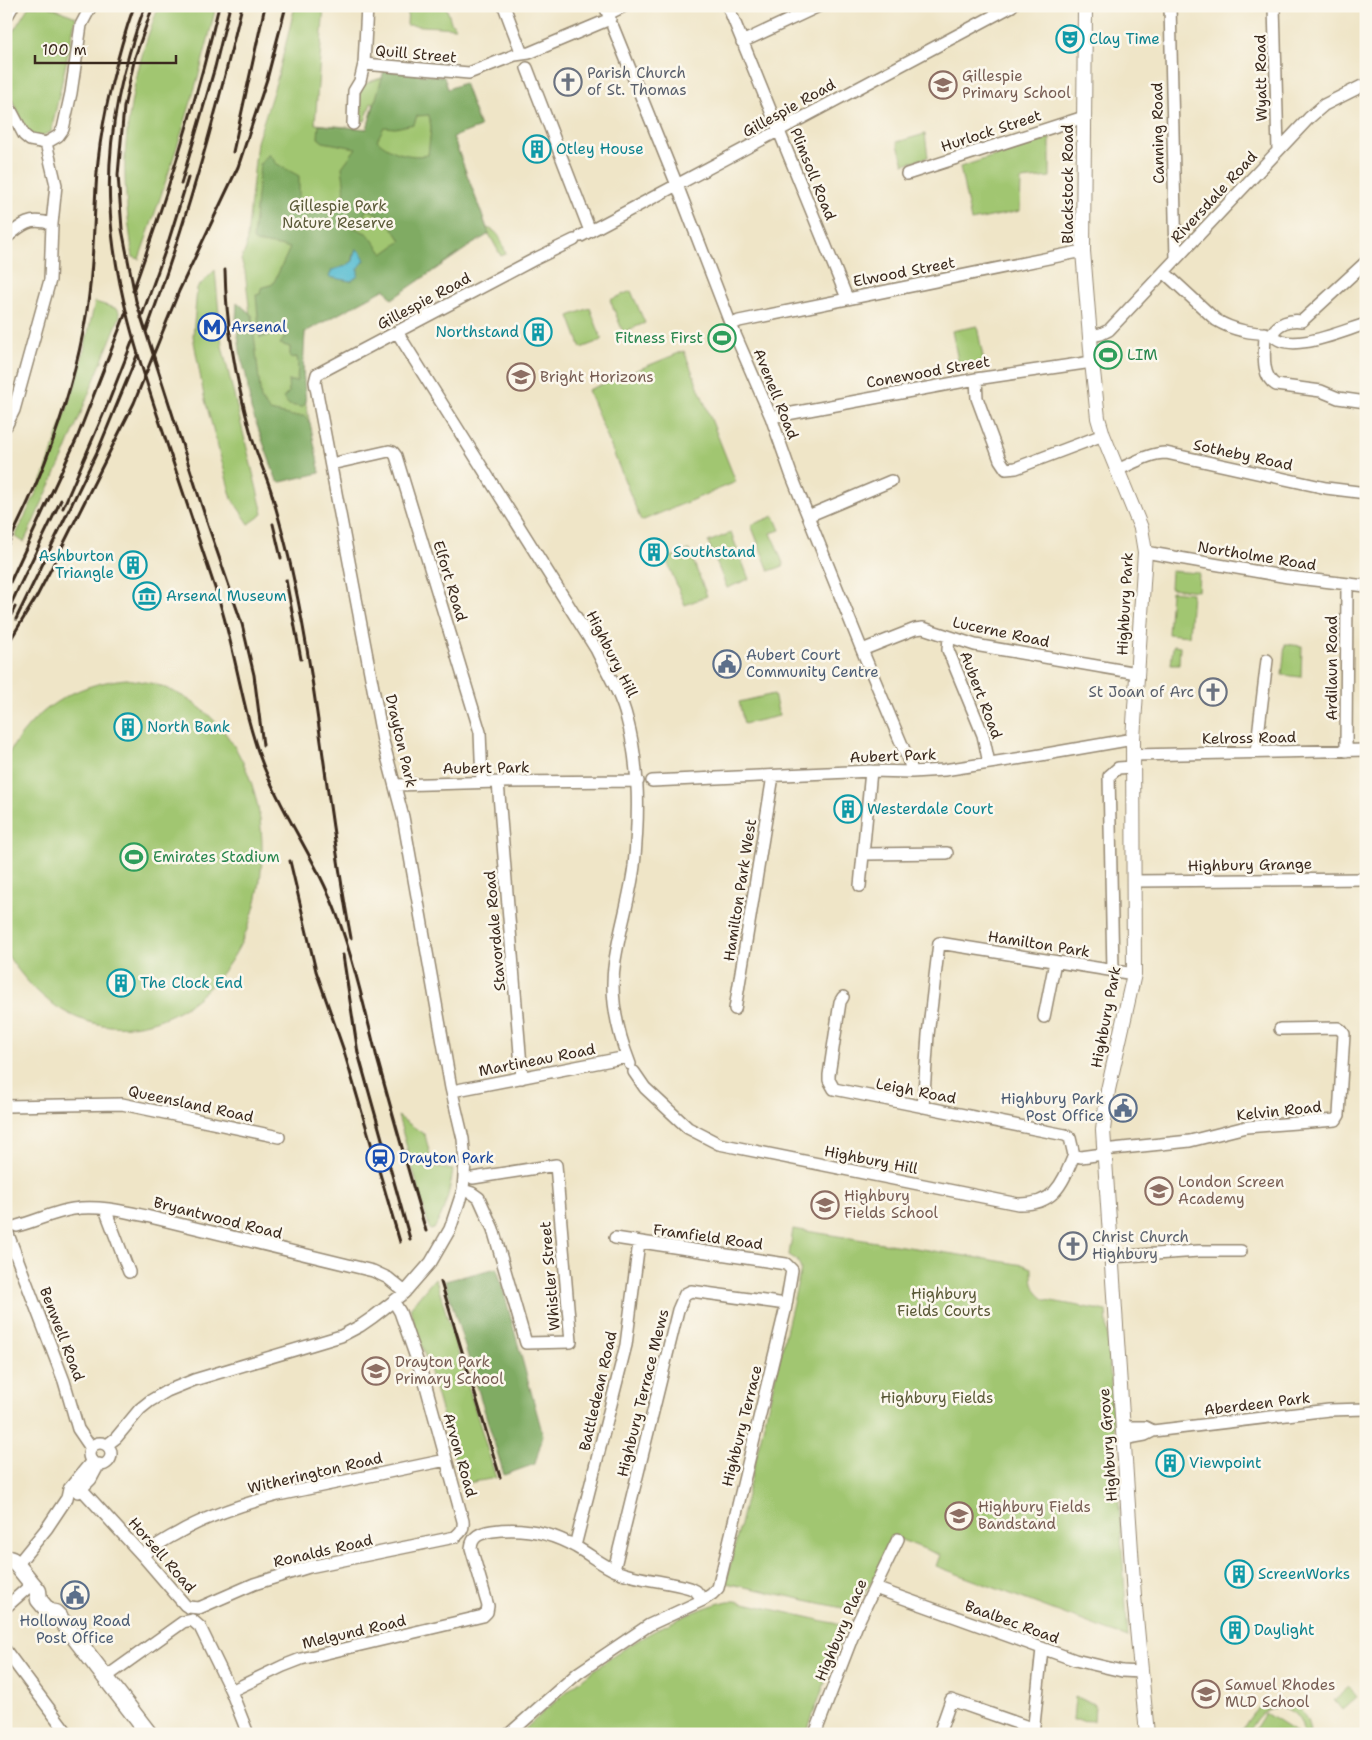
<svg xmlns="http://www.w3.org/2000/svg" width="1372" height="1740" viewBox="0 0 1372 1740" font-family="'Shantell Sans',sans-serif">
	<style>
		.green { fill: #a1c671; stroke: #6e7848 }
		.forest { fill: #80ab63; stroke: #5e6a40; fill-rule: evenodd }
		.water { fill: #54bcd1; stroke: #487378 }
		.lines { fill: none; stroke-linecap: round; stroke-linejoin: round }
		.minor-casing { stroke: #958872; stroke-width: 14 }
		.major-casing { stroke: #958872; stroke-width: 16 }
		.highway-casing { stroke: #958872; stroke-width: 19 }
		.minor { stroke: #fff; stroke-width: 11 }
		.major { stroke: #fff; stroke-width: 14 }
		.highway { stroke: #fff; stroke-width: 16 }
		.rail { stroke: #3b2a1e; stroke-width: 3 }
		.labels { text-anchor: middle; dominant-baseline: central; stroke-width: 5; stroke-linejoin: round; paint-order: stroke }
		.culture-label { font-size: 15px; fill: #0d838f; stroke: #fbf7ec; text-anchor: start }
		.street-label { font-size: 15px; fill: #3b2a1e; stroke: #fbf7ec }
		.worship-label { font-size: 15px; fill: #5b616d; stroke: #fbf7ec; text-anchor: start }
		.education-label { font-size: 15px; fill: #785e54; stroke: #fbf7ec; text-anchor: start }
		.park-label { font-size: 15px; fill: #5a5937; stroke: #fbf7ec }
		.transit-label { font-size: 15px; fill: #164399; stroke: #fbf7ec; text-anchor: start }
		.leisure-label { font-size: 15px; fill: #27864d; stroke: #fbf7ec; text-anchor: start }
		.service-label { font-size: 15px; fill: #4e5e75; stroke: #fbf7ec; text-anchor: start }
	</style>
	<rect width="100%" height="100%" fill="#fbf7ec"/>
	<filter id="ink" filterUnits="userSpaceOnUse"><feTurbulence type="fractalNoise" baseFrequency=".02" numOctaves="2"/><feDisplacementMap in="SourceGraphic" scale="10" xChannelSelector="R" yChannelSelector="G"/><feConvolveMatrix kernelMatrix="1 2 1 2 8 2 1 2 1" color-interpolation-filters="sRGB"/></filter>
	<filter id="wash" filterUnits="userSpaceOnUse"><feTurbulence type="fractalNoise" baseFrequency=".0096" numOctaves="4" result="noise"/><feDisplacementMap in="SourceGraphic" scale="20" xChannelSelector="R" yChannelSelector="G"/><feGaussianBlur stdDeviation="1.12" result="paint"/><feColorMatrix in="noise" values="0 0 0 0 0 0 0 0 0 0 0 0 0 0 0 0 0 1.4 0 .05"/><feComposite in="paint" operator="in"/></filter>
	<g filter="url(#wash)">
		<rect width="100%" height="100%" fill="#efe5c7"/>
		<path class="green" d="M29 6H48L76 17 51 132 36 138 28 133 6 86V43Z
			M159 6H216C197 92 168 176 139 259L133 257 132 250C128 220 124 189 125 158 128 106 139 55 159 6Z
			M295 6H324L315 124 367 129 374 103H371L365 121H357C359 94 352 85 382 78L384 71 444 77 448 89 464 83 480 127 453 137 487 228C500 231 502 242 506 254L501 256 489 234 471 245 392 299 385 289 305 332 303 356 304 395 320 473 254 399 253 341 245 271 241 260 246 248 257 142 278 76Z
			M408 6H446L451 22 456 28 407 25Z
			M925 134 928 157 904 164 897 142Z
			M1050 138V177L1021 180 1020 211 971 221 960 167Z
			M215 270 222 346 263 514 249 524 232 499 204 396 193 336 197 288Z
			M631 291 645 323 623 332 610 300Z
			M95 302 118 309 120 316 64 455 24 542 15 537 44 476 78 376Z
			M590 308 602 340 581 348 569 316Z
			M977 326 985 367 960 371 952 331Z
			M684 351 736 482 641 521 588 390Z
			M774 516 780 530 771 533 784 566 769 571 751 525Z
			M731 533 749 579 727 588 708 542Z
			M689 550 707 596 685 605 666 559Z
			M1171 571 1199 573 1198 591 1170 588Z
			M1171 591 1192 593 1189 636 1168 634Z
			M1285 644 1302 646 1301 677 1282 675Z
			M1174 645 1180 646 1179 665H1171L1173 646Z
			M126 679C138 681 151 682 163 687 283 732 292 918 201 995 176 1017 144 1029 110 1026 63 1021 31 991 6 953V758C32 711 72 684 126 679Z
			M774 694 779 716 744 724 739 702Z
			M398 1116 425 1135 433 1166 453 1170C450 1190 445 1211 434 1229L430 1230Z
			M793 1229 1024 1265 1032 1268C1032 1282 1033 1293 1046 1300L1106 1311 1128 1638 936 1566 940 1555 894 1537 873 1580 852 1610 726 1583 801 1269 797 1260 789 1255Z
			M435 1278 437 1283 496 1478 462 1484 433 1382 410 1308Z
			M728 1601H736L846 1626 806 1734H520C567 1689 615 1649 674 1621 691 1613 710 1605 728 1601Z
			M1349 1687 1357 1697 1342 1710 1334 1700Z
			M1075 1697 1095 1704 1094 1721 1073 1720Z
			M1278 1700C1297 1702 1309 1715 1310 1734H1303C1303 1714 1282 1700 1264 1712 1256 1717 1252 1726 1247 1734H1239C1250 1718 1257 1702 1278 1700Z
			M1265 1713 1298 1734H1252Z"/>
		<path class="forest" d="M384 71 444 77 448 89 464 83 480 127 453 137 489 234 471 245 392 299 385 289 305 332 303 371 306 403 302 407 289 405 283 398 289 392 288 381H297L298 364 297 357 290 358V347L280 344 286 335 281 332 260 338 256 295 260 294 261 288 273 284 290 248 256 242 253 240 260 164 269 154 277 164 299 176V203L334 213C349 197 344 186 342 167L356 148 323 142 318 138 319 125 367 129ZM429 115 431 128 428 155C410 158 391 153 377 140L384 127 395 128 414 124 417 116ZM367 209C383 215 393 227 401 241L383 254 368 234 353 227 361 221ZM353 254 358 276 351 281 335 278 340 269 346 266 353 261Z
			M237 302 252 315 261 399 270 411 292 416H305L310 423 320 473 281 482 277 481 251 409 246 375 241 358 236 321Z
			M497 1268 543 1435 535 1464 504 1475 445 1281Z"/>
		<path class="water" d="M356 248 362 254 365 260 358 269V276L351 281 329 277 332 270 346 266 353 261Z"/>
	</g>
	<g filter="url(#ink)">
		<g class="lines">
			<g class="minor-casing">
				<path id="minor" d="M504 6 522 54
					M728 6 847 298
					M1170 6 1176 259
					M1274 6 1278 150
					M608 14 624 6
					M613 27 677 185 731 325 771 417 791 474 862 650 910 764 912 772
					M742 42 819 6
					M364 64 469 73 515 55 529 53 610 19 605 6
					M527 68 590 231
					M6 101 24 135 30 140 46 143 58 136 63 129 71 93 81 25 91 6
					M353 124 354 91 360 81 364 64 367 6
					M907 174 1084 117
					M581 236 1012 6
					M6 238C22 224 30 217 52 224
					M1164 272 1216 320C1234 331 1252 333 1272 334 1288 356 1344 330 1366 324
					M731 325 739 321 1083 251
					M397 332 596 649C607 672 621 694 627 719 640 767 639 817 634 866 630 898 620 928 615 960 609 995 617 1031 630 1064
					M1265 333C1265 350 1260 376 1276 385L1321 391 1338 398 1366 402
					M1272 334C1278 323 1290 319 1302 321L1366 262
					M1090 336 1101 334 1109 330 1309 118 1324 105 1366 84
					M976 379 977 398 1000 460 1006 469 1016 468 1103 435
					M771 417 976 379 1092 362
					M6 426 14 410 50 280 52 224 56 185 46 143
					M331 464 389 451 393 452 396 456 480 732 482 782
					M1117 470C1132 464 1149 453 1166 453L1326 488 1366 493
					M808 516 891 481
					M1145 552 1288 577 1366 586
					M949 637 948 650 983 735 989 763
					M862 650 915 629 923 628 975 645 1137 673
					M1346 751 1347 585
					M1256 752 1267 660
					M1133 755 1366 750
					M652 781 871 771 912 772 944 770 1029 757 1133 739
					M498 782 522 1078
					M395 785 498 782 638 781
					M864 854 947 853
					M1134 881 1366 879
					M860 886 871 771
					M1113 971 1109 776 1118 768 1133 767
					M843 997 840 1002 829 1075V1080L834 1089 1065 1135 1070 1138 1074 1155
					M735 1009 773 776
					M1044 1017 1055 962
					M634 1072 645 1088 688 1128 719 1144 1018 1204C1055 1205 1062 1184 1074 1155L1081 1157 1103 1154
					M452 1091 627 1057
					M6 1106 122 1104 279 1137
					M923 1107 928 1035 939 943 1134 974
					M1103 1150 1190 1141 1246 1127 1336 1120 1339 1115 1344 1034 1341 1030 1338 1028 1280 1029
					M463 1190 472 1193 479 1198 493 1229 526 1343 571 1342 556 1165 473 1178
					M105 1209 129 1272
					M17 1226C36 1221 54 1212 73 1209 97 1205 123 1211 146 1216L373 1271 388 1278 405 1292
					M6 1229 64 1381 78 1429 91 1448
					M1111 1257 1199 1251H1241
					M1122 1427H1145L1153 1431 1145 1435 1123 1439
					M1153 1431 1329 1410 1366 1409
					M89 1454a11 11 0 1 1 22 0a11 11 0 1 1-22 0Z
					M107 1445 116 1438 140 1409 150 1401 167 1391 194 1380 341 1336 360 1326 373 1317 404 1293 431 1262 450 1229 463 1190 465 1162 463 1139 451 1088 403 817 383 741 315 382 317 374 321 372 535 259 574 240
					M75 1482 142 1555 185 1605 188 1607 199 1608 254 1584 309 1567 455 1537C461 1532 464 1529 463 1521L426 1386 400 1312 394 1302
					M78 1492 91 1479 99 1464
					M575 1546 626 1345 639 1242
					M142 1555C153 1548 164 1540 176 1534 207 1516 243 1504 278 1495L446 1460
					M17 1565 47 1528 67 1498 69 1489 92 1461
					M614 1570 678 1310 685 1294 691 1291 786 1304
					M875 1588 1075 1660 1122 1671 1141 1672
					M6 1607 32 1584
					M192 1620 200 1627 231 1691 248 1734
					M6 1651 68 1734
					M106 1677 183 1622 192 1620
					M231 1691 283 1666 301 1659 483 1616 487 1612 488 1606 471 1548C472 1536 480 1533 492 1531 521 1527 550 1532 576 1547 589 1554 602 1565 616 1571 639 1580 666 1581 690 1588L696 1591 703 1600
					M509 1734 578 1673 649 1625 703 1600 712 1594 718 1588 785 1311 792 1270 786 1264 615 1238
					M815 1734 858 1622 898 1539
					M939 1734 951 1700 1034 1729
					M1033 1734 1042 1649"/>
			</g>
			<g class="major-casing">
				<path id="major" d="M1085 6 1083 251 1092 362 1098 418 1103 435 1141 528 1145 552 1133 739 1134 974 1108 1090 1103 1130 1134 1596 1147 1734"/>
			</g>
			<g class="highway-casing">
				<path id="highway" d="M6 13 10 6
					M6 1558 12 1560 17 1565 38 1591 39 1600 49 1612 55 1613 59 1617 149 1734"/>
			</g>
			<use href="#minor" class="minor"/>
			<use href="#major" class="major"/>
			<use href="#highway" class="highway"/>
			<path class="rail" d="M145 6C121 70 106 139 110 208 114 283 137 355 161 426 180 483 199 540 218 597 236 652 242 711 263 765 284 817 318 863 337 915 354 961 365 1010 377 1058 393 1116 409 1173 426 1231
				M153 6 135 57 124 107 118 175 122 229 136 301 208 525 242 624 254 675 263 745
				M233 152 265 6
				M181 184 215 67 230 6
				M225 270C226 325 236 381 251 434 256 454 265 472 271 491 279 519 287 547 293 576 319 695 328 818 351 938
				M133 291C166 198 196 103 219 6
				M141 318 167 246 188 178
				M146 332C185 226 216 116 242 6
				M63 508 109 401 134 337
				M273 524 281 558
				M6 548C20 520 34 491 45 462 63 415 78 365 86 316 95 265 93 212 98 161 103 113 118 52 134 6
				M286 580 301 659
				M6 591 77 438 126 312
				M7 612 61 500
				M16 619 99 448 138 353
				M6 625 15 607
				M6 647 37 596 51 569 134 403 179 291 238 167 267 79 286 6
				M290 861 316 971 343 1048 400 1242
				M343 955 358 1053 410 1239
				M441 1282 500 1477"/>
		</g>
	</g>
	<defs>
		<g id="theatre-ring" transform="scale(1.4375)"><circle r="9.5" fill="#fbf7ec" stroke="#0f9aa8" stroke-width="1.5"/><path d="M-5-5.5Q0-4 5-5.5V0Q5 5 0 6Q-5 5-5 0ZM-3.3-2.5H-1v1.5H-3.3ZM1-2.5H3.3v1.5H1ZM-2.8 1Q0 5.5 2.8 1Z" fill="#0f9aa8"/></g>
		<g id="church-ring" transform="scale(1.4375)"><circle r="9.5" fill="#fbf7ec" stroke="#6b7280" stroke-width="1.5"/><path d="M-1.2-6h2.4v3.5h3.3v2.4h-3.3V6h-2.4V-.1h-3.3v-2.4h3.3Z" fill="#6b7280"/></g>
		<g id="school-ring" transform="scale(1.4375)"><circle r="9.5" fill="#fbf7ec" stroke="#8d6e63" stroke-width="1.5"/><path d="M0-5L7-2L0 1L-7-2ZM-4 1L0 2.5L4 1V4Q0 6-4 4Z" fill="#8d6e63"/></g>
		<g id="building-ring" transform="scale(1.4375)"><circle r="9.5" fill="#fbf7ec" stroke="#0f9aa8" stroke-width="1.5"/><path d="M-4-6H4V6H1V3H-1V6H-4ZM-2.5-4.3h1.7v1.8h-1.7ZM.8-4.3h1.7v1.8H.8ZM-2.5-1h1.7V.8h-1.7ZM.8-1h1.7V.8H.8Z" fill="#0f9aa8"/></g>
		<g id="metro-ring" transform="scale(1.4375)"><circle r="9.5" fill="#fbf7ec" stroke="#1a4fb4" stroke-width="1.5"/><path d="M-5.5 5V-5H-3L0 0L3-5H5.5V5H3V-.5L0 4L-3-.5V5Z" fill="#1a4fb4"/></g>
		<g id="stadium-ring" transform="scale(1.4375)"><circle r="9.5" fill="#fbf7ec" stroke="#2e9e5b" stroke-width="1.5"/><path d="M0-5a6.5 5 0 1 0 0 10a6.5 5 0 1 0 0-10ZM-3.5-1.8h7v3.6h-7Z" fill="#2e9e5b"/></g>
		<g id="museum-ring" transform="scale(1.4375)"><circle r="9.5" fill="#fbf7ec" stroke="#0f9aa8" stroke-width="1.5"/><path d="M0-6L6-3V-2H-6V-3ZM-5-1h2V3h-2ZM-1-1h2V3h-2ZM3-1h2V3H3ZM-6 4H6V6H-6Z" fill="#0f9aa8"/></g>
		<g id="civic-ring" transform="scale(1.4375)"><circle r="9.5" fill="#fbf7ec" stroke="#5c6f8a" stroke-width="1.5"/><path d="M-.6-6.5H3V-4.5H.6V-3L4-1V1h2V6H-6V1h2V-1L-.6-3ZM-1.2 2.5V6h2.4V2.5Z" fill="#5c6f8a"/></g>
		<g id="station-ring" transform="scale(1.4375)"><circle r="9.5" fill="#fbf7ec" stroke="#1a4fb4" stroke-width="1.5"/><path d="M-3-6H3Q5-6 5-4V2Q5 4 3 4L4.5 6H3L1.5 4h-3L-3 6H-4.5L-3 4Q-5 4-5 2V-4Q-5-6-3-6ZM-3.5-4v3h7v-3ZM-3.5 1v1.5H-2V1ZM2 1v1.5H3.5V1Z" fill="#1a4fb4"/></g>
		<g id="university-ring" transform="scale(1.4375)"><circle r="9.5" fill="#fbf7ec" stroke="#8d6e63" stroke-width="1.5"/><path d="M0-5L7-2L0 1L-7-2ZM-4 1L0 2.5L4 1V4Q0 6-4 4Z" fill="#8d6e63"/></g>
	</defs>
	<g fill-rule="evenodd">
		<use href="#theatre-ring" x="1070" y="39"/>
		<use href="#church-ring" x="568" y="82"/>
		<use href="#school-ring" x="943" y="85"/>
		<use href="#building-ring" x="537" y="149"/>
		<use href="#metro-ring" x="212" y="327"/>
		<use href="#building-ring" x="538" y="332"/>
		<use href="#stadium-ring" x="722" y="338"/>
		<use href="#stadium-ring" x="1108" y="355"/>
		<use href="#school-ring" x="521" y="377"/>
		<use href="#building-ring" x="654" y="552"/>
		<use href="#building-ring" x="133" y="565"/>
		<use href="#museum-ring" x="147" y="596"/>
		<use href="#civic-ring" x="727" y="664"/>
		<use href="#church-ring" x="1213" y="692"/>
		<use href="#building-ring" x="128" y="727"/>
		<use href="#building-ring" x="848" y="809"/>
		<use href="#stadium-ring" x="134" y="857"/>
		<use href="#building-ring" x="121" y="983"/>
		<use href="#civic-ring" x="1123" y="1108"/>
		<use href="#station-ring" x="380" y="1158"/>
		<use href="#university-ring" x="1159" y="1191"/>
		<use href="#school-ring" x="825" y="1205"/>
		<use href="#church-ring" x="1073" y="1246"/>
		<use href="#school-ring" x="376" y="1371"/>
		<use href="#building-ring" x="1170" y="1463"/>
		<use href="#school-ring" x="959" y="1516"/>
		<use href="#building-ring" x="1239" y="1574"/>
		<use href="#civic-ring" x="75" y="1595"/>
		<use href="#building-ring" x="1235" y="1630"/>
		<use href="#school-ring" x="1206" y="1694"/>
	</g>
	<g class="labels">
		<g class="culture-label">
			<text x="1089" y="39">Clay Time</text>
			<text x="556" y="149">Otley House</text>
			<text x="519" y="332" text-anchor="end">Northstand</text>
			<text x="673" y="552">Southstand</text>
			<text x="114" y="556" text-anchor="end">Ashburton<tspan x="114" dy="17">Triangle</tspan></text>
			<text x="166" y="596">Arsenal Museum</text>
			<text x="147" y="727">North Bank</text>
			<text x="867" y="809">Westerdale Court</text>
			<text x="140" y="983">The Clock End</text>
			<text x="1189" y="1463">Viewpoint</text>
			<text x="1258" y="1574">ScreenWorks</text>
			<text x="1254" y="1630">Daylight</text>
		</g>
		<g class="street-label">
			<text transform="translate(416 54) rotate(5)">Quill Street</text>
			<text transform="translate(1261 78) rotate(-91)">Wyatt Road</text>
			<text transform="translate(789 108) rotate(-29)">Gillespie Road</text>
			<text transform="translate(991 131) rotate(-18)">Hurlock Street</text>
			<text transform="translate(1158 133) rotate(-91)">Canning Road</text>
			<text transform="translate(813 174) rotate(68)">Plimsoll Road</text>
			<text transform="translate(1068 184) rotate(-90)">Blackstock Road</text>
			<text transform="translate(1214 197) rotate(-47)">Riversdale Road</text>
			<text transform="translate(904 272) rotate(-11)">Elwood Street</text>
			<text transform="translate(424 301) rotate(-28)">Gillespie Road</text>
			<text transform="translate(928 372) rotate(-10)">Conewood Street</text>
			<text transform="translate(776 394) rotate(68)">Avenell Road</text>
			<text transform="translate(1243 455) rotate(12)">Sotheby Road</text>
			<text transform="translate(1257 556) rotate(9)">Northolme Road</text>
			<text transform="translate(450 581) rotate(73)">Elfort Road</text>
			<text transform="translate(1125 604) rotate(-87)">Highbury Park</text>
			<text transform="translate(1001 632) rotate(12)">Lucerne Road</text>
			<text transform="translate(612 654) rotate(63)">Highbury Hill</text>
			<text transform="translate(1332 668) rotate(-90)">Ardilaun Road</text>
			<text transform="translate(981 695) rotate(69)">Aubert Road</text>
			<text transform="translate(1249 738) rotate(-1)">Kelross Road</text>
			<text transform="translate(401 741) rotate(77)">Drayton Park</text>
			<text transform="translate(893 756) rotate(-2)">Aubert Park</text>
			<text transform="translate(486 768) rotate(-1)">Aubert Park</text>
			<text transform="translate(1250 865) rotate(-1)">Highbury Grange</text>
			<text transform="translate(740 890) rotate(-81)">Hamilton Park West</text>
			<text transform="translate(495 931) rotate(-95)">Stavordale Road</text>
			<text transform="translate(1039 944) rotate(9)">Hamilton Park</text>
			<text transform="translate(1106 1017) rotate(-79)">Highbury Park</text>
			<text transform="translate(537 1060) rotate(-11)">Martineau Road</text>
			<text transform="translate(916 1091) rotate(11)">Leigh Road</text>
			<text transform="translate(191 1104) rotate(12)">Queensland Road</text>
			<text transform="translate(1279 1111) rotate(-6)">Kelvin Road</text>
			<text transform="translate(871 1160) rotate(11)">Highbury Hill</text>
			<text transform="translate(218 1218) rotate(14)">Bryantwood Road</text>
			<text transform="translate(708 1237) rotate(8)">Framfield Road</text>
			<text transform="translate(550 1276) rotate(-95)">Whistler Street</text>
			<text transform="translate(62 1334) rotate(69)">Benwell Road</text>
			<text transform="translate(598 1391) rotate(-77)">Battledean Road</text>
			<text transform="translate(643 1393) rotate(-76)">Highbury Terrace Mews</text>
			<text transform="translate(1257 1404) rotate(-7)">Aberdeen Park</text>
			<text transform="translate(742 1426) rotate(-76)">Highbury Terrace</text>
			<text transform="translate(1108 1445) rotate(-94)">Highbury Grove</text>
			<text transform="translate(460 1455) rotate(74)">Arvon Road</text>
			<text transform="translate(315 1473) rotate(-13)">Witherington Road</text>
			<text transform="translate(323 1551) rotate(-13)">Ronalds Road</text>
			<text transform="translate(162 1555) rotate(49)">Horsell Road</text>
			<text transform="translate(1012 1622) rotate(20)">Baalbec Road</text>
			<text transform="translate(841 1630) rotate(-67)">Highbury Place</text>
			<text transform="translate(354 1632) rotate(-13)">Melgund Road</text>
		</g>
		<g class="worship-label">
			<text x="587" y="73">Parish Church<tspan x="587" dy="17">of St. Thomas</tspan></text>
			<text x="1194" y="692" text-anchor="end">St Joan of Arc</text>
			<text x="1092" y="1237">Christ Church<tspan x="1092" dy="17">Highbury</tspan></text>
		</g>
		<g class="education-label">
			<text x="962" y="76">Gillespie<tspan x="962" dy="17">Primary School</tspan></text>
			<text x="540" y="377">Bright Horizons</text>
			<text x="1178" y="1182">London Screen<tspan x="1178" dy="17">Academy</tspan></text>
			<text x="844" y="1196">Highbury<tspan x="844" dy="17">Fields School</tspan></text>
			<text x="395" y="1362">Drayton Park<tspan x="395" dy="17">Primary School</tspan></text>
			<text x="978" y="1507">Highbury Fields<tspan x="978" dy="17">Bandstand</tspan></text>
			<text x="1225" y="1685">Samuel Rhodes<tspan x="1225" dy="17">MLD School</tspan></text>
		</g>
		<g class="park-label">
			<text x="338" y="206">Gillespie Park<tspan x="338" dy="17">Nature Reserve</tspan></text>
			<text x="944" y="1294">Highbury<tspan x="944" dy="17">Fields Courts</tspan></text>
			<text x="937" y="1398">Highbury Fields</text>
		</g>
		<g class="transit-label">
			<text x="231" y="327">Arsenal</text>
			<text x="399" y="1158">Drayton Park</text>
		</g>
		<g class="leisure-label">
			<text x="703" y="338" text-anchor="end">Fitness First</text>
			<text x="1127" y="355">LIM</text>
			<text x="153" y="857">Emirates Stadium</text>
		</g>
		<g class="service-label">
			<text x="746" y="655">Aubert Court<tspan x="746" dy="17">Community Centre</tspan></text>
			<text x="1104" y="1099" text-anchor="end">Highbury Park<tspan x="1104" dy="17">Post Office</tspan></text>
			<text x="75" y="1621" text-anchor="middle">Holloway Road<tspan x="75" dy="17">Post Office</tspan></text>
		</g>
	</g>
	<rect width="1372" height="1740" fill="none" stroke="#fbf7ec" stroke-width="25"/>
	<path d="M35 55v8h141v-8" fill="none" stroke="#3b2a1e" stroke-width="2.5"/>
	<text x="42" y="55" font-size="15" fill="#3b2a1e" stroke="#fbf7ec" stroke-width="4" paint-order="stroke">100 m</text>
</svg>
